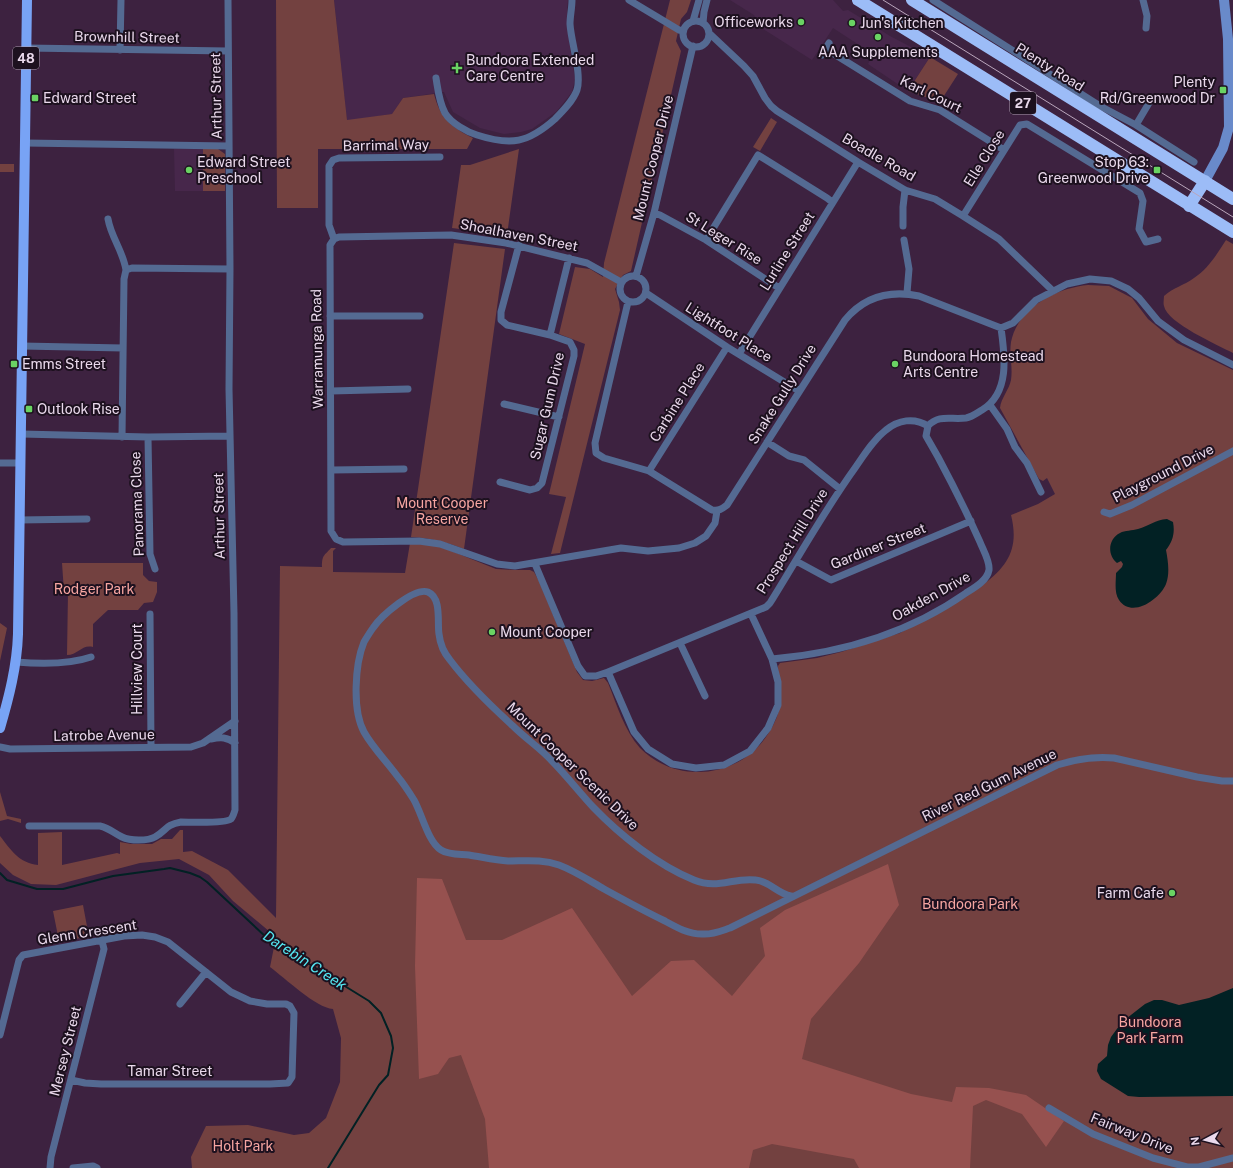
<svg xmlns="http://www.w3.org/2000/svg" width="1233" height="1168" viewBox="0 0 1233 1168" font-family="'Public Sans',sans-serif">
	<style>
		.built { fill: #47274b }
		.green { fill: #734140 }
		.forest { fill: #96514f }
		.water { fill: #022124 }
		.lines { fill: none; stroke-linecap: round; stroke-linejoin: round }
		.stream { stroke: #022124; stroke-width: 2 }
		.street { stroke: #546a92; stroke-width: 7 }
		.secondary { stroke: #698aca; stroke-width: 10 }
		.primary { stroke: #78a3f5; stroke-width: 10 }
		.highway { stroke: #9cbcf7; stroke-width: 12 }
		.tram { stroke: #baa6bc; stroke-width: 1 }
		.poi-dot { fill: #6ad363; stroke: #1d111f; stroke-width: 1.5 }
		.labels { text-anchor: middle; dominant-baseline: central; stroke-width: 4; stroke-linejoin: round; paint-order: stroke }
		.shield { fill: #1d111f; stroke: #ac9dae; stroke-width: 1 }
		.shield-label { font-size: 13px; font-weight: bold; fill: #ead9ec }
		.poi-label { font-size: 14px; fill: #ead9ec; stroke: #1d111f; text-anchor: start }
		.street-label { font-size: 14px; fill: #ead9ec; stroke: #1d111f }
		.park-label { font-size: 14px; fill: #f7a5a1; stroke: #1d111f }
		.water-label { font-size: 15px; font-style: italic; fill: #54e5f0; stroke: #1d111f }
	</style>
	<rect width="100%" height="100%" fill="#3d2240"/>
	<path class="built" d="M334 0H568L567 9 568 33 575 79 572 92 556 112 532 129 521 132 504 134 480 128 453 112 444 92 403 98 392 114 347 121Z
		M730 0H833L843 11 848 10 890 36 930 57 908 91 868 64 873 54 833 28 812 60 760 27 754 15Z
		M174 149H203V191H175Z"/>
	<path class="green" d="M276 0H334L347 120 392 114 403 98 434 94C440 118 451 127 473 138L467 149H318V208H277Z
		M670 0H691L687 12 681 19 676 41 681 51 631 271 623 275 615 289 619 302 620 310 560 553 551 554 566 497 549 494 585 344 559 334 575 267 590 269 603 277 604 263Z
		M930 57 958 74 940 102 908 91Z
		M771 118 777 122 760 151 753 147Z
		M203 149H218L225 154V191H203Z
		M519 149 507 235 452 228 461 165H470Z
		M0 164H14V172H0Z
		M1226 240 1233 244V353C1218 345 1167 323 1164 306 1163 303 1164 299 1164 296 1174 287 1183 286 1194 278 1208 269 1217 254 1226 240Z
		M454 243 505 249 464 549C446 542 431 538 411 537Z
		M1088 285 1109 286 1132 298 1148 319 1177 343 1233 370V1168H192L191 1157 206 1126 248 1125 294 1135 309 1133 326 1118 340 1082 341 1038 333 1009C316 1008 285 978 270 967L276 937 233 901 209 875 179 859 140 863 56 885 31 884 13 875 0 863V836C11 850 19 863 38 865V833L62 832V865L117 853 120 854V842L131 844H152L161 839H172L180 830H183V852L192 851 228 870 276 918 280 566 322 567C322 555 324 556 331 548H336L333 551V572L405 573 410 543 431 545 444 548 496 569 516 570H530L534 572 539 581 577 672 583 680 592 681 604 678 608 683C617 705 624 730 640 748 674 783 733 779 763 741 770 732 777 720 779 709 781 698 778 678 778 666L780 663 817 658 841 652 900 633 984 584C1009 565 1019 547 1011 515L1038 504 1055 494 1047 478 1043 481 1039 479 1000 408C1001 398 1009 390 1011 380 1013 367 1009 355 1011 342 1018 307 1057 288 1088 285Z
		M62 563H143V575L149 581 157 582V592L153 602 144 603 138 610H108L93 624V647C82 644 78 655 67 655L68 592H64Z
		M0 623 7 628 0 661Z
		M0 792 7 816 21 819V823L8 819 0 821Z
		M83 905 89 937 59 941 53 911Z"/>
	<path class="forest" d="M888 864 899 905 859 963 811 1019 802 1059 911 1094 952 1102 956 1087 989 1088 1026 1095 1064 1121 1046 1147 1022 1114 986 1100 973 1106 970 1168H859L854 1159 772 1144 753 1150 749 1168H489L485 1119 461 1055 449 1058 438 1074 419 1079 415 966 417 878 442 879 466 940H502L572 908 632 996 671 961 694 960 732 996 765 956 760 928 785 910Z"/>
	<path class="water" d="M1167 519 1173 522C1175 533 1173 541 1166 550 1168 561 1170 573 1166 584 1160 599 1132 619 1119 600 1114 593 1116 581 1116 573L1122 567 1123 564 1121 561 1117 563C1107 555 1108 539 1120 533 1125 530 1132 531 1138 529 1149 526 1155 520 1167 519Z
		M1233 988V1096L1139 1097 1128 1096 1101 1079 1097 1071 1098 1064 1107 1056 1108 1045 1111 1037 1122 1022 1145 1004 1154 1000H1162L1179 1005 1209 998Z"/>
	<g class="lines">
		<path class="stream" d="M0 873 7 880 37 889H63L113 876 164 869 170 868 190 873 200 877 207 882 267 938 369 1001 381 1013 391 1036 393 1048 388 1075 379 1085 328 1168"/>
		<path class="street" d="M629 0 679 30 683 31
			M933 0 1100 106 1136 125 1194 162
			M1143 0 1147 16 1146 28
			M693 21 699 0
			M683 34a13 13 0 1 1 26 0a13 13 0 1 1-26 0Z
			M703 23 704 12 707 0
			M709 33 744 66 753 76 765 98 771 106 777 111 858 162 905 190 935 199 963 216 999 239 1053 291
			M26 48 228 51
			M826 49 910 101 940 110 1004 150
			M120 50 121 0
			M822 55 829 43
			M436 78C438 90 439 102 445 113 451 123 467 132 477 135 511 146 528 143 555 119 563 111 573 101 577 90 582 74 571 42 570 24 570 16 572 8 572 0
			M1136 125 1149 103
			M25 143 229 146
			M440 157 339 158 333 160 329 166V225L334 239 330 245 331 531 336 539 343 542 419 541 440 544 497 564 515 566 621 548 648 551 679 548 695 543 706 536 715 523 717 511
			M654 213 660 215 706 240 779 288
			M963 216 1020 125 1027 124 1140 193 1143 201 1139 229 1146 242 1158 239
			M108 219C111 237 123 251 126 270
			M903 226V207L905 190
			M334 239 339 237 451 235 506 243 587 263 621 282
			M706 240 758 155 827 198 832 202
			M904 240 909 269 907 293
			M519 245 501 312V320L507 325 550 335
			M126 270 132 268 230 269
			M620 289a13 13 0 1 1 26 0a13 13 0 1 1-26 0Z
			M636 276 654 213 693 46
			M646 293 727 347 799 391
			M628 302 595 443 596 453 604 458 649 471 712 510C719 511 722 509 727 505L845 320C864 297 890 290 919 296L1001 328 1013 323 1036 300 1067 284 1090 279 1111 281 1128 289 1139 298 1158 321 1184 340 1233 365
			M330 316H420
			M22 346 123 348
			M739 354 858 162
			M331 391 408 389
			M504 404 559 417
			M990 405 1007 429 1015 447 1027 463 1041 492
			M928 426C939 414 951 420 966 418 972 417 977 413 982 410 1010 393 1005 356 1001 328
			M21 434 148 437 230 436
			M122 437 124 279 126 270
			M148 437 150 554 155 569
			M767 442 789 456 804 460 840 489
			M0 463H20
			M332 470 404 469
			M649 471 727 347
			M500 482 530 490 537 488 542 483 574 356V350L570 342 550 335 569 258
			M1104 512 1110 514 1132 505 1233 451
			M19 520 87 519
			M796 561 831 580 971 521
			M535 564 578 666 585 676H596L608 672 766 607 770 603C798 558 824 511 855 468 864 455 873 440 886 430 898 420 914 417 928 426
			M150 614 151 747
			M680 643 705 696
			M772 659C841 653 909 633 966 593 974 588 987 581 989 570 990 561 983 550 980 542 967 513 953 485 938 457 934 450 930 443 926 436L928 426
			M16 662C40 664 68 665 91 657
			M608 672 634 732 648 749 672 764 696 768 724 765 750 751 768 728 778 705V682L772 659 751 614
			M211 739C221 737 227 737 235 743
			M0 747 10 749 191 747 203 743 235 721
			M29 826H100C109 828 114 833 122 837 130 841 148 841 155 837 167 830 165 825 181 822 191 822 224 824 231 819 233 817 234 813 235 810L234 613 229 389 230 269 228 0
			M791 896C778 894 769 881 756 880 733 877 718 890 694 880 657 865 620 835 593 807 579 792 566 775 551 760 540 748 525 738 513 726 491 706 468 684 450 660 444 653 440 643 439 634 437 623 442 598 428 592 414 587 381 616 373 628 370 632 367 637 364 642 355 664 352 710 364 732 373 748 387 762 398 777 404 784 409 792 414 800 422 814 428 842 441 850 449 855 460 854 469 855 482 857 495 860 508 861 526 861 542 859 559 865 575 871 590 881 604 889 624 900 644 911 665 921 676 927 688 934 702 934 712 935 721 931 730 928L1057 765C1076 759 1093 756 1114 758L1197 777 1222 781H1233
			M180 1004 206 972
			M0 1035 19 960 23 955 124 936 142 935 155 937 168 942 231 992 250 1001 267 1004H286L290 1006 294 1013 292 1077 288 1083 270 1084H101L85 1083 71 1080
			M1049 1108 1093 1134 1153 1158 1187 1167H1199L1233 1158
			M50 1168 51 1157 104 949 102 941
			M73 1168 93 1166 97 1168"/>
		<path class="secondary" d="M1205 181 1223 148 1229 127 1228 39 1224 0"/>
		<path class="primary" d="M0 728C9 697 17 666 18 634L27 0"/>
		<path class="highway" d="M858 0 1233 232
			M912 0 1233 199
			M1189 206 1205 181"/>
		<path class="tram" d="M883 0 1233 217"/>
	</g>
	<g class="poi-dot">
		<circle cx="801" cy="22" r="4"/>
		<circle cx="852" cy="23" r="4"/>
		<circle cx="878" cy="37" r="4"/>
		<path d="M455 62h4v4h4v4h-4v4h-4v-4h-4v-4h4z"/>
		<rect x="1219" y="86" width="8" height="8" rx="2"/>
		<rect x="31" y="94" width="8" height="8" rx="2"/>
		<circle cx="189" cy="170" r="4"/>
		<rect x="1153" y="166" width="8" height="8" rx="2"/>
		<rect x="10" y="360" width="8" height="8" rx="2"/>
		<circle cx="895" cy="364" r="4"/>
		<rect x="25" y="405" width="8" height="8" rx="2"/>
		<circle cx="492" cy="632" r="4"/>
		<circle cx="1172" cy="893" r="4"/>
	</g>
	<g class="labels">
		<g class="shield">
			<rect x="13" y="47" width="26" height="22" rx="3"/>
			<rect x="1010" y="92" width="26" height="22" rx="3"/>
		</g>
		<g class="shield-label">
			<text x="26" y="58">48</text>
			<text x="1023" y="103">27</text>
		</g>
		<g class="poi-label">
			<text x="793" y="22" text-anchor="end">Officeworks</text>
			<text x="860" y="23">Jun's Kitchen</text>
			<text x="878" y="52" text-anchor="middle">AAA Supplements</text>
			<text x="466" y="60">Bundoora Extended<tspan x="466" dy="16">Care Centre</tspan></text>
			<text x="1215" y="82" text-anchor="end">Plenty<tspan x="1215" dy="16">Rd/Greenwood Dr</tspan></text>
			<text x="43" y="98">Edward Street</text>
			<text x="197" y="162">Edward Street<tspan x="197" dy="16">Preschool</tspan></text>
			<text x="1149" y="162" text-anchor="end">Stop 63:<tspan x="1149" dy="16">Greenwood Drive</tspan></text>
			<text x="903" y="356">Bundoora Homestead<tspan x="903" dy="16">Arts Centre</tspan></text>
			<text x="22" y="364">Emms Street</text>
			<text x="37" y="409">Outlook Rise</text>
			<text x="500" y="632">Mount Cooper</text>
			<text x="1164" y="893" text-anchor="end">Farm Cafe</text>
		</g>
		<g class="street-label">
			<text transform="translate(127 37) rotate(1)">Brownhill Street</text>
			<text transform="translate(1050 67) rotate(32)">Plenty Road</text>
			<text transform="translate(931 94) rotate(26)">Karl Court</text>
			<text transform="translate(216 96) rotate(-91)">Arthur Street</text>
			<text transform="translate(386 145) rotate(-1)">Barrimal Way</text>
			<text transform="translate(879 157) rotate(30)">Boadle Road</text>
			<text transform="translate(653 158) rotate(-76)">Mount Cooper Drive</text>
			<text transform="translate(984 158) rotate(-58)">Elle Close</text>
			<text transform="translate(519 235) rotate(11)">Shoalhaven Street</text>
			<text transform="translate(724 238) rotate(32)">St Leger Rise</text>
			<text transform="translate(787 251) rotate(-58)">Lurline Street</text>
			<text transform="translate(729 332) rotate(32)">Lightfoot Place</text>
			<text transform="translate(317 349) rotate(-91)">Warramunga Road</text>
			<text transform="translate(782 394) rotate(-58)">Snake Gully Drive</text>
			<text transform="translate(677 402) rotate(-58)">Carbine Place</text>
			<text transform="translate(547 406) rotate(-77)">Sugar Gum Drive</text>
			<text transform="translate(1163 473) rotate(-27)">Playground Drive</text>
			<text transform="translate(137 504) rotate(-92)">Panorama Close</text>
			<text transform="translate(219 516) rotate(-91)">Arthur Street</text>
			<text transform="translate(792 541) rotate(-58)">Prospect Hill Drive</text>
			<text transform="translate(878 546) rotate(-22)">Gardiner Street</text>
			<text transform="translate(931 596) rotate(-29)">Oakden Drive</text>
			<text transform="translate(137 669) rotate(-90)">Hillview Court</text>
			<text transform="translate(104 735) rotate(-1)">Latrobe Avenue</text>
			<text transform="translate(573 766) rotate(44)">Mount Cooper Scenic Drive</text>
			<text transform="translate(989 785) rotate(-26)">River Red Gum Avenue</text>
			<text transform="translate(87 932) rotate(-9)">Glenn Crescent</text>
			<text transform="translate(65 1051) rotate(-76)">Mersey Street</text>
			<text x="170" y="1071">Tamar Street</text>
			<text transform="translate(1132 1133) rotate(22)">Fairway Drive</text>
		</g>
		<g class="park-label">
			<text x="442" y="503">Mount Cooper<tspan x="442" dy="16">Reserve</tspan></text>
			<text x="94" y="589">Rodger Park</text>
			<text x="970" y="904">Bundoora Park</text>
			<text x="1150" y="1022">Bundoora<tspan x="1150" dy="16">Park Farm</tspan></text>
			<text x="243" y="1146">Holt Park</text>
		</g>
		<g class="water-label">
			<text transform="translate(305 960) rotate(33)">Darebin Creek</text>
		</g>
	</g>
	<g transform="translate(1205 1140) rotate(263)" stroke="#1d111f" stroke-width="3" paint-order="stroke">
	<path d="M0-3L7 15L0 10L-7 15Z" fill="#ead9ec"/>
	<text y="-6" font-size="11" font-weight="bold" text-anchor="middle" fill="#ead9ec">N</text>
	</g>
</svg>
